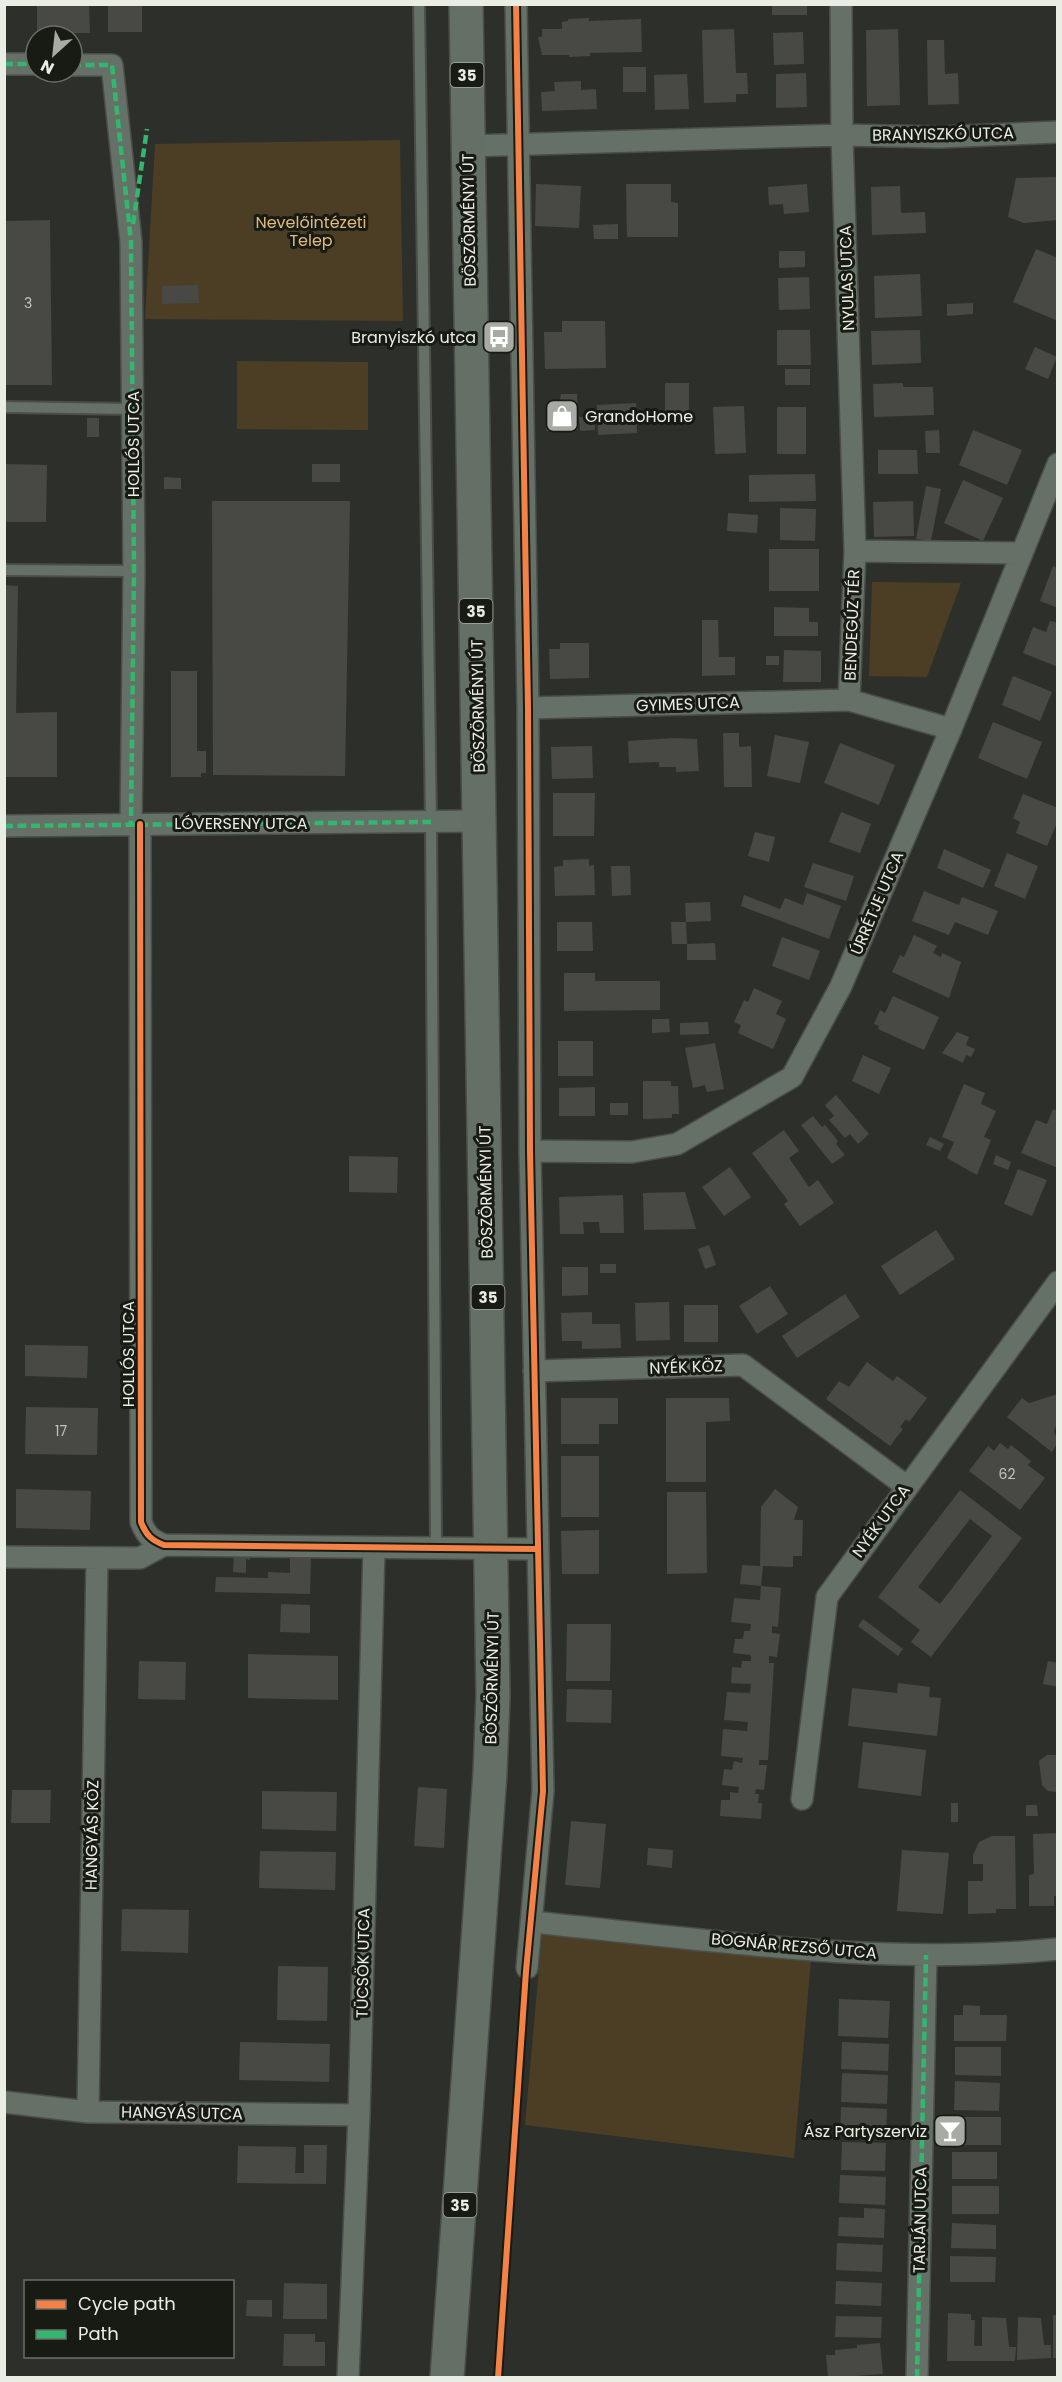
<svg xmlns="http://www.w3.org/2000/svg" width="1062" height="2382" viewBox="0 0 1062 2382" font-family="Poppins,sans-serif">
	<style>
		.green { fill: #4c3e25 }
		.building { fill: #484944; fill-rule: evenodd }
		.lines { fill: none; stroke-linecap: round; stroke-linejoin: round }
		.lane-casing { stroke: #4b4d49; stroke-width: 14 }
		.street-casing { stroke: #4b4d49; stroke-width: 24 }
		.primary-casing { stroke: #4b4d49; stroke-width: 36 }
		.lane { stroke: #657067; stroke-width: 10 }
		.street { stroke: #657067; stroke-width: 21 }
		.primary { stroke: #647066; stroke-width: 33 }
		.quiet { stroke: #33b770; stroke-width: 4.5; stroke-dasharray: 9 4.5; stroke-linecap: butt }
		.cycleway-casing { stroke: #181b14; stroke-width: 10 }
		.cycleway { stroke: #f48246; stroke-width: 6 }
		.labels { text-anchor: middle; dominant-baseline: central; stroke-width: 6; stroke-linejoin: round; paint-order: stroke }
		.number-label { font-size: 14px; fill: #c1c4bc }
		.shield { fill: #181b14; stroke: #aaaea6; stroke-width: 1.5 }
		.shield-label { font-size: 15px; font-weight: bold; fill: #e9ede4 }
		.street-label { font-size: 16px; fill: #e9ede4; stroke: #181b14 }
		.park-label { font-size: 16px; fill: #e1ba7b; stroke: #181b14 }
		.poi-label { font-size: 16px; fill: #e9ede4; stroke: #181b14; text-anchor: end }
	</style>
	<rect width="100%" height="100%" fill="#2d302a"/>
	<path class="green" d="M400 140 403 321 145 319 155 144Z
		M237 361 368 362V430L237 429Z
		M872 582 961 583 927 677 869 676Z
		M542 1935 811 1959 794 2158 525 2125Z"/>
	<path class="building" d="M37 4H89L90 33H37Z
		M108 4H142V32H108Z
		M772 4H807V15H772Z
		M589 18V21L641 19 642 52 590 53V56L569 57V55H542L538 37H542V29H562V22L568 21V19Z
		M734 29 736 73H747L748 94H736V102L704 103 702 30Z
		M898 29 900 105 867 106 866 30Z
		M803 32 804 64 774 65 773 33Z
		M927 40H944L945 74 958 73 959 104 928 105Z
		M623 67H646V92H623Z
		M806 73 807 107 776 108V74Z
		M687 74 689 109 655 110 654 75Z
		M581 81V90L596 89 597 109 542 111 541 92 555 91 554 82Z
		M1058 177V220L1024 223 1008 217 1016 178Z
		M536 184 581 186 579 228 535 226Z
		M626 184H671V202L678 203V237H627Z
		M807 184 809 212 784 214 783 204 769 205 768 187Z
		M900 186 901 213 925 212 926 233 872 235 871 187Z
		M50 220 52 385H4V221Z
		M618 224V239H594L593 225Z
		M1036 249 1058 258V321L1013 302Z
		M779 251H805V267L779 268Z
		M920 274 922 316 875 318 874 276Z
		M809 277 810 309 779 310 778 278Z
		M198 285 199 303 162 304V286Z
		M973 303V314L947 316V304Z
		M562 321H605L606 368 545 369 544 332H562Z
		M777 330H810L811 365H777Z
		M920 330 921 363 872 365 871 331Z
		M1035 347 1057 357 1048 379 1025 369Z
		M785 369H810V385H785Z
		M665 383H689V416H665Z
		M903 383V387H933L934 415 874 417 873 384Z
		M561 394H577L578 430 546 431V408L551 402 560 400Z
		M636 403 637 433 598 435 597 405Z
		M744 406 746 453 715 454 713 407Z
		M777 407H806V454H777Z
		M594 416 595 430 580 431 579 417Z
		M87 418H99V437H87Z
		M939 430 940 453H926L925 431Z
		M973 430 1022 450 1007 485 959 465Z
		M878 450H917L918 474H878Z
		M4 464 47 465 46 522H4Z
		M312 464H340V482H312Z
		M815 474 816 501 749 502V475Z
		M164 477 181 478V489H164Z
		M963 480 1003 498 983 541 944 523Z
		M926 486 941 489 931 541 916 539Z
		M212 501H350L345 776 213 775Z
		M913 501 914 536 874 537 873 502Z
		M780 508 816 509 815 541 780 540Z
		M728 513 758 515 757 533 727 531Z
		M769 549H819V591H769Z
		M1053 566 1058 568V608L1040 601Z
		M4 585 18 586 16 713 57 712V777H4Z
		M774 607 809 608V622H818V636H774Z
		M702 620H718L719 657H735V675L702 676Z
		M1050 621 1058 623V667L1023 653 1033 627 1046 632Z
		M560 643H589V678L550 679 549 649H560Z
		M784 650 821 651V682H783Z
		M766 656H779V665H766Z
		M171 671H197V751H206V773H201V777H171Z
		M1013 676 1052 692 1040 721 1002 705Z
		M993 722 1042 742 1027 779 978 758Z
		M723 733H739V747L751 746 752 787H724Z
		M775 735 809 742 800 783 767 776Z
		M674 738 697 739 699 771 676 772V767H659V762L629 763 628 741Z
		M840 743 895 765 879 805 824 783Z
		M592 746 593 778 552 779 551 747Z
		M553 793H595L594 836H553Z
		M1023 794 1058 808V821L1047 846 1016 833 1020 822 1013 818Z
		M841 812 871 824 860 853 829 842Z
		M755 832 775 837 769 862 748 856Z
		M944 849 991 870 983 888 937 868Z
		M1007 853 1038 866 1025 899 994 886Z
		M589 859V866L594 865 595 895 555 896 554 867 563 866V860Z
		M813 863 854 876 846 901 804 887Z
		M611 866H630L631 895 612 896Z
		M924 891 959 905 962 897 998 911 988 935 955 922 949 935 912 921Z
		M807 893 841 906 829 939 741 906 744 895 780 909 785 898 803 905Z
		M710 902 711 921 686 922 685 903Z
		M557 922H592L593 951H557Z
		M671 922H686L687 944H672Z
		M914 935 937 946 933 953 941 957 942 953 961 962 949 998 892 972 900 955 904 957Z
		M782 937 820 951 809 980 772 966Z
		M715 943 716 960H687V944Z
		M564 973H595V981H660V1010L564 1011Z
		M754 988 782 1001 776 1014 786 1019 773 1049 738 1033 741 1025 734 1022 744 1000 748 1002Z
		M893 996 939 1017 924 1050 878 1029 879 1026 874 1024 880 1010 885 1013Z
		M652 1019H669L670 1032 652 1033Z
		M708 1022 709 1034 680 1035V1023Z
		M957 1032 969 1037 966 1045 975 1049 971 1057 966 1055 963 1063 942 1053Z
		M558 1041H593V1076H558Z
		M715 1043 724 1089 707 1092 705 1085 693 1088 685 1048Z
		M863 1055 891 1068 879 1094 852 1081Z
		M643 1081H671V1086H678L679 1114H672V1118L643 1119Z
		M964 1084 985 1093 981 1104 996 1111 984 1137 991 1140 977 1175 947 1158 954 1142 942 1137Z
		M595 1087V1116H559V1088Z
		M836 1095 869 1134 858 1144 850 1134 845 1138 829 1120 834 1116 825 1105Z
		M610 1103H628V1115H610Z
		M1053 1109 1058 1111V1168L1021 1153 1036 1120 1047 1124Z
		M813 1116 822 1127 825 1125 838 1141 836 1144 845 1155 832 1164 801 1125Z
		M784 1130 799 1151 789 1158 809 1187 818 1180 834 1203 800 1226 784 1204 788 1201 752 1153Z
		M930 1137 944 1144 940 1151 926 1145Z
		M996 1155 1011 1162 1008 1170 993 1164Z
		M349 1156 398 1157 397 1193 349 1192Z
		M730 1167 751 1197 724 1216 702 1187Z
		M1018 1169 1047 1180 1032 1216 1004 1204Z
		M685 1192 696 1229 644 1230 643 1193Z
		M623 1195 624 1233H600L599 1222H583L584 1234H560L559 1197Z
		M936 1230 955 1259 900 1295 881 1266Z
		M709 1245 716 1265 705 1269 698 1249Z
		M600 1264H616V1273H600Z
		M562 1267H588V1295L562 1296Z
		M770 1286 788 1314 757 1334 739 1306Z
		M845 1294 860 1317 797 1358 782 1336Z
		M669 1302 670 1340 636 1341 635 1303Z
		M684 1305H718V1342H684Z
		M592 1312V1324H620L621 1348 582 1349V1341H562L561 1313Z
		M25 1345 88 1346 87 1378 25 1376Z
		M867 1362 893 1381 897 1376 927 1398 909 1422 906 1419 900 1427 903 1429 890 1446 826 1399 839 1381 849 1387Z
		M1058 1394V1421L1054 1431 1058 1442 1052 1452 1007 1417 1022 1398 1029 1403Z
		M561 1398H618V1424H599V1444H561Z
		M666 1398H729L730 1421 706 1422V1482H666Z
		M26 1407 98 1408 97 1455 25 1454Z
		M1000 1443 1008 1449 1011 1445 1031 1461 1028 1465 1045 1478 1020 1510 969 1471 988 1446 994 1451Z
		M561 1456H599V1517H561Z
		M16 1489 91 1491 90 1530 16 1528Z
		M775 1489 798 1507 794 1520H803L802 1556H793V1567L763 1566 761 1586 740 1584 742 1565 760 1566 761 1507Z
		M960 1490 1022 1538 931 1657 911 1642 920 1630 878 1597ZM970 1519 992 1536 940 1604 918 1587Z
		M667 1492H706L707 1573 667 1574Z
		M599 1530V1574H562L561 1531Z
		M234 1550 250 1551V1560L246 1559V1573L233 1572Z
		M290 1558H311L310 1594 215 1592 216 1577 268 1578V1572L290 1573Z
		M761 1586 781 1588 778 1627 772 1626V1633L780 1634 777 1657 769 1656V1663H774L768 1760H759V1765H767L764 1790 756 1789 755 1794H759L758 1803H762L761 1819 720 1816 721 1800H730V1792L738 1793 739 1787 722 1785 724 1769 732 1770 734 1761 742 1763 743 1758 721 1756 723 1729 747 1731 748 1722 724 1720 727 1692 750 1693 751 1684 731 1683 732 1667 741 1668 742 1661H751V1655L733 1653 735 1639H743L744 1631H750L751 1624 731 1622 734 1598 760 1600Z
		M281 1604 310 1605V1633L280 1632Z
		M863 1619 903 1649 898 1656 858 1626Z
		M567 1624H611L610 1681H566Z
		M248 1654 338 1656V1700L248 1698Z
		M139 1661 186 1662 185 1700 138 1699Z
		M1048 1661 1058 1663V1687L1043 1684Z
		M898 1683 930 1687 929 1697 941 1698 937 1736 848 1726 852 1688 897 1693Z
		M567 1689 612 1690 611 1723 566 1722Z
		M863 1742 926 1750 921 1796 858 1788Z
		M1058 1752V1792L1048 1791 1042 1785 1039 1761 1047 1755H1055Z
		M418 1787 447 1789 444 1848 414 1846Z
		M12 1790H51L50 1823H11Z
		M262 1791 337 1792 336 1831 262 1829Z
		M951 1803H958V1822H951Z
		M1026 1805H1037L1038 1816H1026Z
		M571 1821 606 1824 600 1888 565 1885Z
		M1058 1833V1896H1054V1906H1029V1875L1034 1874 1033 1834Z
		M992 1836H1015L1016 1909H996V1913L968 1914V1881H983V1864H973V1855L979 1842Z
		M648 1848 673 1850 672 1868 647 1865Z
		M902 1850 949 1853 943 1914 897 1911Z
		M260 1851 336 1852 335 1890 259 1888Z
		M122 1909 189 1910 188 1953 121 1951Z
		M278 1966 328 1967 327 2021 277 2020Z
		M839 1999 890 2001 888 2038 838 2036Z
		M963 2005 980 2006V2015H1007L1006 2041H954V2015H963Z
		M240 2042 330 2044 329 2082 239 2080Z
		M842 2042 889 2044 888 2071 841 2069Z
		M955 2047H1001V2076L955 2075Z
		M842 2073 888 2075 887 2104 841 2102Z
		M955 2081 1000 2083 999 2111 954 2110Z
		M841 2107 887 2109 886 2136 840 2135Z
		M953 2117H1001V2145H954Z
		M842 2142 886 2143 885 2171 841 2170Z
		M304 2145H327L326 2184 237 2183 238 2146 296 2147 295 2173H304Z
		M952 2152H997V2179H952Z
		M840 2175 886 2177 885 2205 839 2203Z
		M952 2186H999V2214H952Z
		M864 2208 885 2209 884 2238 838 2236 839 2217 864 2218Z
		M952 2223 996 2225V2249L951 2248Z
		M837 2243 883 2245 882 2272 836 2270Z
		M950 2256 996 2257 995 2282H950Z
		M836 2281 882 2283 881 2306 835 2304Z
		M284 2283 327 2284V2319H283Z
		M247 2300H272V2317L246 2316Z
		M948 2313 971 2314V2320H975L974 2346H982V2317L1006 2318 1009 2347H1016L1015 2361H947Z
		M1053 2315H1058V2358H1053Z
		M836 2316 882 2317 881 2338 835 2337Z
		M1018 2317 1041 2318 1044 2345H1051V2358L1017 2360Z
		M284 2334H315V2342H325V2366H283Z
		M880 2343 883 2374 828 2378 826 2355H835V2350L857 2348V2345Z"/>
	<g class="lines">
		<g class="lane-casing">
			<path id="lane" d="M419 4 431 822 436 1548
				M4 407 133 409
				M4 570 134 571"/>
		</g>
		<g class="street-casing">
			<path id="street" d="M516 4 528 708 530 1151 543 1791 527 1968
				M841 4 842 135 855 551 849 700
				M4 64H36
				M72 65H112L131 242 134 571 131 824
				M468 146 842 135 940 137 1058 132
				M855 551 1022 553
				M528 708 849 700 951 729
				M140 824 141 1522C146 1535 151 1540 164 1545L537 1549
				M4 826 478 821
				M530 1151 632 1152 677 1144 792 1077 841 986 951 729 1058 464
				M534 1371 743 1365 906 1486
				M4 1557 140 1558 164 1545
				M802 1799 827 1597 1058 1282
				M531 1922C705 1939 883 1967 1058 1949
				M4 2102 88 2112 359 2115
				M88 2112 97 1558
				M348 2378 359 2115 374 1548
				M917 2378 926 1955"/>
		</g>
		<g class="primary-casing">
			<path id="primary" d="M447 2378 490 1773 493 1696 466 4"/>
		</g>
		<use href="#lane" class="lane"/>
		<use href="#street" class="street"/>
		<use href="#primary" class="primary"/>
		<path class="quiet" d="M4 64H36
			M72 65H112L131 242 134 571 131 824
			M133 224 147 129
			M4 826 431 822
			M917 2378 926 1955"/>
		<g class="cycleway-casing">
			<path id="cycleway" d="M140 824 141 1522C146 1535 151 1540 164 1545L537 1549
				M498 2378 526 1971 543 1791 530 1151 528 708 516 4"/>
		</g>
		<use href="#cycleway" class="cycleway"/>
	</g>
	<defs>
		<g id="bus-square" transform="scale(1.725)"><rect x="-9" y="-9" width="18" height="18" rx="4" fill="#a7aba3" stroke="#181b14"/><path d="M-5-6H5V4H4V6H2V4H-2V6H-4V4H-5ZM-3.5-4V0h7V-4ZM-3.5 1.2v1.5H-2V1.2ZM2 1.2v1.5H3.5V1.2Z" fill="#fff"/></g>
		<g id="shop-square" transform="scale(1.725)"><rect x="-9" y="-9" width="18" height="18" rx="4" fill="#a7aba3" stroke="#181b14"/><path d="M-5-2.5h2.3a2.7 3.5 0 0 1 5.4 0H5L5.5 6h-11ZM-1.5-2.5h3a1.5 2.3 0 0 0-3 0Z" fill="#fff"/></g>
		<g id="bar-square" transform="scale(1.725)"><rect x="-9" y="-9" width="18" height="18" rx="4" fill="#a7aba3" stroke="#181b14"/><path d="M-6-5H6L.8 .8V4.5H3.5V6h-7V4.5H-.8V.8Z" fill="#fff"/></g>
	</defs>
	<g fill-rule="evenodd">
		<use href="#bus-square" x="499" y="337"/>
		<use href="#shop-square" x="562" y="416"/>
		<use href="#bar-square" x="950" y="2131"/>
	</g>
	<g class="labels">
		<g class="number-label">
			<text x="28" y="303">3</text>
			<text x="61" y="1431">17</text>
			<text x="1007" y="1474">62</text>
		</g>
		<g class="shield">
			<rect x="450.5" y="63" width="33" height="24" rx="4.5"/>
			<rect x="459.5" y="599" width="33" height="24" rx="4.5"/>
			<rect x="471.5" y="1285" width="33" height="24" rx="4.5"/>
			<rect x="443.5" y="2193" width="33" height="24" rx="4.5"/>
		</g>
		<g class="shield-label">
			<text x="467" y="75">35</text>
			<text x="476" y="611">35</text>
			<text x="488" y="1297">35</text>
			<text x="460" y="2205">35</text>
		</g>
		<g class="street-label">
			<text transform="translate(943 134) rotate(-1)">BRANYISZKÓ UTCA</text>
			<text transform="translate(469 220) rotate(-91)">BÖSZÖRMÉNYI ÚT</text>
			<text transform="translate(847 278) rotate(-92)">NYULAS UTCA</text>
			<text transform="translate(133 444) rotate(-90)">HOLLÓS UTCA</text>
			<text transform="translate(852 625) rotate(-88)">BENDEGÚZ TÉR</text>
			<text transform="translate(688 704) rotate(-2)">GYIMES UTCA</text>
			<text transform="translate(478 706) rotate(-91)">BÖSZÖRMÉNYI ÚT</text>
			<text x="241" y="823">LÓVERSENY UTCA</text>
			<text transform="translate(877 903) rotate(-67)">ÚRRÉTJE UTCA</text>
			<text transform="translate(486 1192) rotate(-91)">BÖSZÖRMÉNYI ÚT</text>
			<text transform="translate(128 1354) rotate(-90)">HOLLÓS UTCA</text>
			<text transform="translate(686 1367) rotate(-2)">NYÉK KÖZ</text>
			<text transform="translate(881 1521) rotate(-54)">NYÉK UTCA</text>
			<text transform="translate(492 1678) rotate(-89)">BÖSZÖRMÉNYI ÚT</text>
			<text transform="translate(92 1835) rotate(-89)">HANGYÁS KÖZ</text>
			<text transform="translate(794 1946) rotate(5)">BOGNÁR REZSŐ UTCA</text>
			<text transform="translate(363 1963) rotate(-89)">TÜCSÖK UTCA</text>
			<text transform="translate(182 2113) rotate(1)">HANGYÁS UTCA</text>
			<text transform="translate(920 2220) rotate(-89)">TARJÁN UTCA</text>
		</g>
		<g class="park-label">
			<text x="311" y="222">Nevelőintézeti<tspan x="311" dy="18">Telep</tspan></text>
		</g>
		<g class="poi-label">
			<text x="476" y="337">Branyiszkó utca</text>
			<text x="585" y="416" text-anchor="start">GrandoHome</text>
			<text x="927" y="2131">Ász Partyszerviz</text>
		</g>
	</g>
	<rect width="1062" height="2382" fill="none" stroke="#e9ede4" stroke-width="12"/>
	<rect x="24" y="2280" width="210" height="78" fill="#181b14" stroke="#6c6f67" stroke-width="1.5"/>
	<rect x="36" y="2300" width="30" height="9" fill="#f48246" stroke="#6c6f67" stroke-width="1.5"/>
	<text x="78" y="2310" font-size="18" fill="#e9ede4">Cycle path</text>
	<rect x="36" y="2330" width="30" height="9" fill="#33b770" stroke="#6c6f67" stroke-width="1.5"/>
	<text x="78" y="2340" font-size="18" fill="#e9ede4">Path</text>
	<g transform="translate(54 54) rotate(207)"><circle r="28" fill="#181b14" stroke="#6c6f67" stroke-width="1.5"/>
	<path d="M0-4.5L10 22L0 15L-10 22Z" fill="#a7aba3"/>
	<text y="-9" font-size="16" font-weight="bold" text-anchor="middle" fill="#e9ede4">N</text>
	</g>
</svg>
